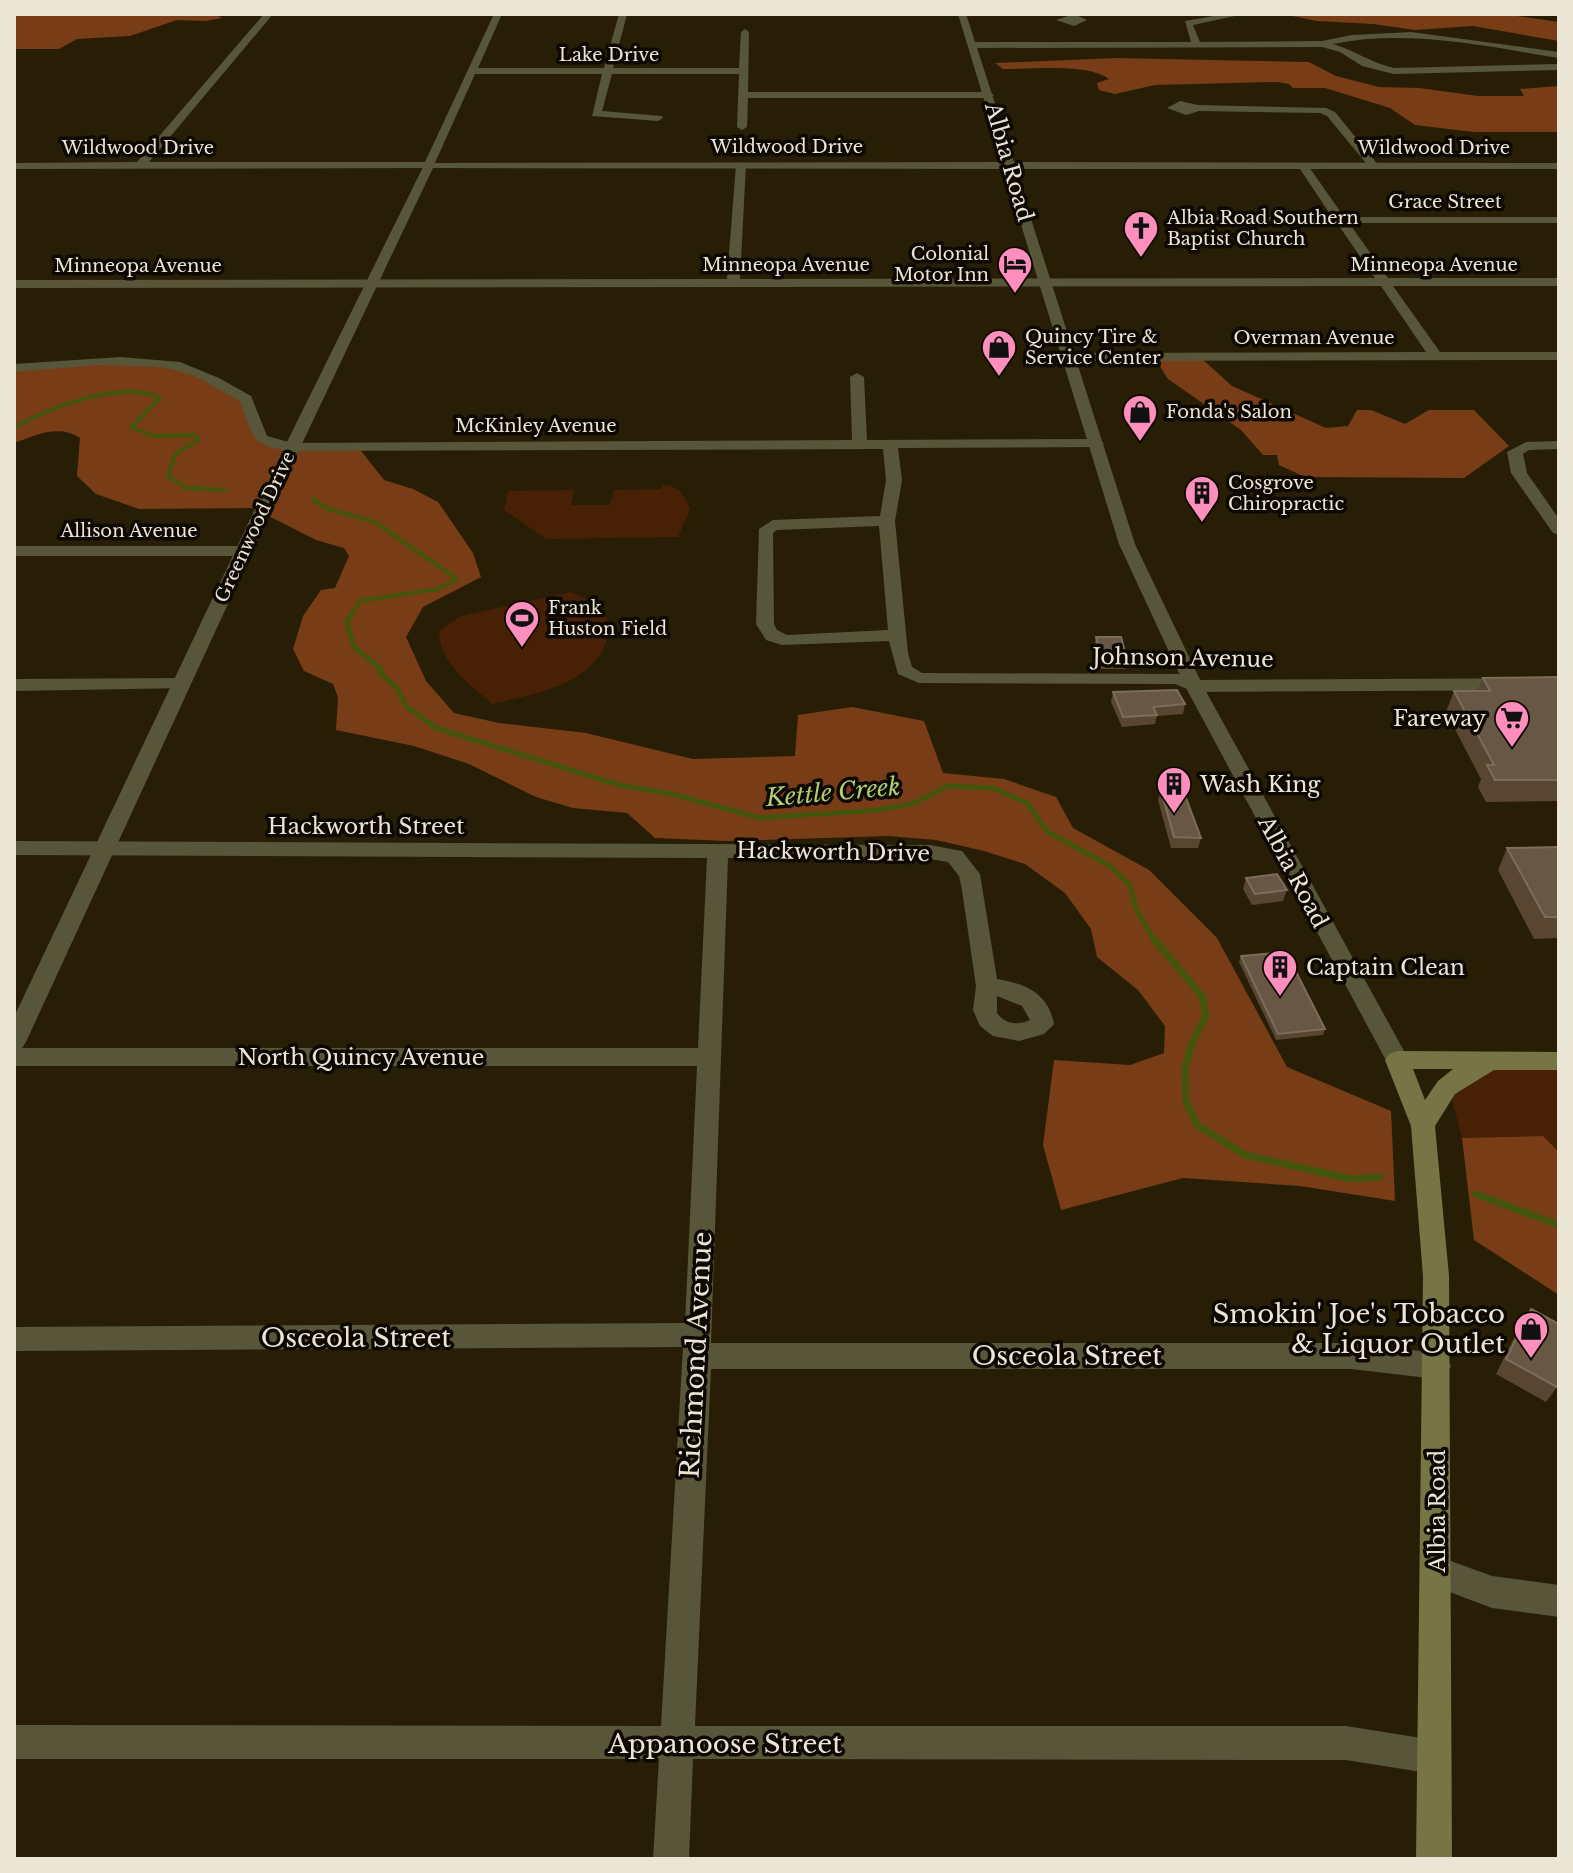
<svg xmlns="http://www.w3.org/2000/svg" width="1573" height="1873" viewBox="0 0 1573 1873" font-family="'Libre Baskerville',serif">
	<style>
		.green { fill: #472006 }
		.forest { fill: #783d16 }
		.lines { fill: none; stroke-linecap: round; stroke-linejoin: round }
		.stream-far2 { stroke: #42550b; stroke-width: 4 }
		.stream-far1 { stroke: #42550b; stroke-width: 5 }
		.stream { stroke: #42550b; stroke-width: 7 }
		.minor { fill: #575639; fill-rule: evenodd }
		.tertiary { fill: #575639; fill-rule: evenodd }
		.secondary { fill: #777446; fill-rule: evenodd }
		.wall { fill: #584632 }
		.building { fill: #685744; stroke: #7c6d5b; stroke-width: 2 }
		.labels { text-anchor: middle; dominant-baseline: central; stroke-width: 7; stroke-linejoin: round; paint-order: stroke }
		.far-street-label { font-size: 18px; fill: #ebe5d6; stroke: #0d0902 }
		.far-poi-label { font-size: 18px; fill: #ebe5d6; stroke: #0d0902; text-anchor: start }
		.street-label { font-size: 22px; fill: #ebe5d6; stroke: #0d0902 }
		.poi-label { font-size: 22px; fill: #ebe5d6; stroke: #0d0902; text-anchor: start }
		.water-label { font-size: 24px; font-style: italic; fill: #b0cf6f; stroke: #0d0902 }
		.near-poi-label { font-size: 26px; fill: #ebe5d6; stroke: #0d0902; text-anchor: end }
		.near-street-label { font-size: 26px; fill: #ebe5d6; stroke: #0d0902 }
	</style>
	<rect width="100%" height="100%" fill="#281e05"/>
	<path class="green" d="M662 485C679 485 684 495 690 509L678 537 546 539 504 510 508 491 574 490 571 505H610L614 490 661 489Z
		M571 592C588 600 613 611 608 635 597 685 534 694 492 704 469 683 440 665 439 631L461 616Z
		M1496 1060 1559 1061V1152L1543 1136 1462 1138 1451 1096Z"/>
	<path class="forest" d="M14 14H215L222 18 205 21 177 20 130 36 77 39 59 49H14Z
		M1283 14H1502L1559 22V41L1473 26 1415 30 1373 24 1317 21Z
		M1116 58 1309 62 1336 76 1379 87 1419 88 1478 96H1524L1520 89 1559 86V132H1474L1415 125 1390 108 1325 88H1293L1289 84 1277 82 1155 85 1115 94 1099 90 1097 83 1109 79C1089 63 1029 69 1003 69L995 63Z
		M1154 357H1200L1232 386 1326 428 1348 426 1357 410H1371L1405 424 1429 410H1474L1509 446 1464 478 1305 477 1279 465 1277 455H1263L1241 430 1168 379Z
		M79 363 178 365 246 399 264 442 358 447 384 480 413 489 438 502 473 553 481 577 423 607 406 637 426 681 454 713 499 723 586 733 693 759 795 756 798 715 852 707 924 721 943 773 1004 779 1056 797 1073 828 1149 870 1217 938 1287 1067 1391 1111 1395 1201 1300 1186 1183 1178 1061 1210 1043 1145 1054 1060 1130 1065 1164 1053 1165 1026 1138 990 1097 957 1091 929 1065 893 1025 864 984 851 936 840 888 836 728 841 655 838 627 813 573 808 536 797 469 764 414 746 336 730 338 697 333 684 304 671 293 649 303 616 321 590 335 588 349 556 344 548 316 540 253 508 139 509 96 494 77 476 80 438C58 424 37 435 14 443V368Z
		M1543 1136 1559 1152V1295L1474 1240 1462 1138Z"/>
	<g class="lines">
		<path class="stream-far2" d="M14 428C48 408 122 379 160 398L131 427 153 436 194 435 199 439 175 454 168 476 187 488 226 490
			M312 499 326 508 375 522 457 579 438 589 360 601 351 615"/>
		<path class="stream-far1" d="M352 613 347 622 354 647 381 669 379 672 397 688 406 706 436 728 619 785 672 794 760 818 879 810 912 804 948 786 993 788 1027 803 1048 832 1110 866 1130 885 1136 909 1154 940"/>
		<path class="stream" d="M1153 938 1202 996 1206 1016 1192 1043 1185 1067 1186 1101 1197 1125 1245 1155 1351 1179 1380 1177
			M1476 1194 1559 1225"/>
		<path class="minor" d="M264 14H273L149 162H425L494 14H502L478 68H604L619 14H627L613 68H739L741 32 745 29 749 32 748 92H989L994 95 989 98H748L747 127 742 130 737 127 739 74H612L602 111 662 116 663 118 658 121 592 116 602 74H475L434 165 429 168 14 169V163L137 162Z
			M1074 14 1087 20 1074 26 1056 20Z
			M1225 14H1244L1193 25 1200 42 1322 41 1352 35 1411 32 1559 52V58C1484 46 1409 29 1333 44 1356 51 1369 62 1394 68L1559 64V70L1394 74 1362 66 1340 52 1322 47 973 48 968 45 973 42H1191L1185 21Z
			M1180 101 1198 105 1326 108 1335 112 1379 166 1370 168 1327 116 1320 113 1199 111 1186 115 1167 108Z
			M741 162 746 165 740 279 1375 278 1337 223H1188L1182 220 1188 217H1332L1298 166 1303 163 1307 164 1344 217H1559V223H1349L1388 278H1559V286H1393L1440 352H1559V360L1070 361 1063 357 1070 353 1426 352 1381 286 14 288V280L727 279 736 165Z
			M121 357 180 362 219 378 251 396 267 436 292 443 852 440 850 377 857 373 864 377 867 440 1097 439 1104 443 1097 447 898 448 902 480 895 521 908 653 912 667 922 673 1178 674 1197 680 1559 678V690L1194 692 1175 684 919 683 898 674 889 641 782 645 766 640 756 624 759 529 773 520 880 516 886 480 883 449 292 451C250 446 253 437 240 401L193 375 163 367 98 365 14 372V364ZM879 526 888 630 787 635 777 630 774 624 773 533 777 530Z
			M1559 441V449L1529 450 1523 454 1527 473 1559 519V535L1553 533 1511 473 1507 452 1526 442Z
			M14 546H244L252 551 244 556H14Z
			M181 678 190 684 187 688 14 691V679Z
			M14 841 930 845 962 851 980 874 997 979C1026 984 1048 993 1054 1024L1044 1034 1019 1041 993 1036 980 1026 973 1010 976 986 962 890 959 876 948 862 930 859 728 858 711 1343H1351L1437 1353 1447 1357 1451 1366 1447 1375 1437 1379 1351 1369H711L695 1726H1346L1434 1740 1446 1745 1451 1757 1446 1769 1434 1774 1346 1760 693 1759 689 1859H653L659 1759H14V1725L661 1726 683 1347 14 1351V1327L685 1323 697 1066H14V1048H698L707 858 14 855ZM997 996 1022 1006 1030 1020C1017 1026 1005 1024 997 1013Z
			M1437 1556 1492 1576 1559 1585V1617L1492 1608 1426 1583 1421 1572 1426 1561Z"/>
		<path class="tertiary" d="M958 14H966L1014 162 1559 163V169H1015L1135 544 1203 686 1409 1060 1405 1066 1397 1069 1389 1066 1185 686 1119 544 1004 169 433 168 298 452 26 1042 22 1048 14 1051V1017L282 452 425 163 1003 162Z"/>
		<path class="secondary" d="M1397 1051 1559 1052V1070H1494L1455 1094 1435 1126 1449 1276 1452 1859H1416L1423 1276 1411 1126 1385 1060 1389 1054ZM1413 1069H1453L1438 1081 1425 1100Z"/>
	</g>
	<path class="wall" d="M1096 637 1127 660 1125 669H1101L1094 646Z
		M1559 677V801L1486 802 1478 787 1481 779 1446 712 1454 691H1477L1483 678Z
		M1113 692 1185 704 1183 714 1157 716 1155 724 1122 727 1111 702Z
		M1161 790 1201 838 1198 848H1171L1158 800Z
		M1559 847V938L1534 939 1498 870 1507 848Z
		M1246 878 1287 890 1283 901 1252 905 1243 889Z
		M1241 956 1325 1029 1323 1035 1276 1040 1239 962Z
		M1531 1309 1557 1387 1546 1402 1496 1374 1521 1324Z"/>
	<path class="building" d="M1096 637H1121L1127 660H1102Z
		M1559 677V780H1495L1487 765H1494L1454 691H1490L1483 678Z
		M1177 690 1185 704 1153 707 1157 715 1123 717 1113 692Z
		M1161 790H1183L1201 838 1174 837Z
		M1559 847V917H1545L1507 848Z
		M1277 874 1287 890 1255 894 1246 878Z
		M1286 952 1325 1029 1278 1034 1241 956Z
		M1531 1309 1559 1324V1382L1557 1387 1506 1359Z"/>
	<defs>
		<g id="church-pin" transform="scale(1.8)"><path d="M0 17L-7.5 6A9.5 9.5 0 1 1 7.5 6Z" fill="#fe8ebc" stroke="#0d0902"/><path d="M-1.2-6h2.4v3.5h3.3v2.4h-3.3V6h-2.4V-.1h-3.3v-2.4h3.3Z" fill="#111"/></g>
		<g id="hotel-pin" transform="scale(1.8)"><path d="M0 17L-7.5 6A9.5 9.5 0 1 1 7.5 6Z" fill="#fe8ebc" stroke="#0d0902"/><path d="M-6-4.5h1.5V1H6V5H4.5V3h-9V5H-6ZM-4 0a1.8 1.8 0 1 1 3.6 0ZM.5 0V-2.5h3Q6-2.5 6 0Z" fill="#111"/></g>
		<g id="shop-pin" transform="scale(1.8)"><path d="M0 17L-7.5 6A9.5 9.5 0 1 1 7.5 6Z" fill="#fe8ebc" stroke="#0d0902"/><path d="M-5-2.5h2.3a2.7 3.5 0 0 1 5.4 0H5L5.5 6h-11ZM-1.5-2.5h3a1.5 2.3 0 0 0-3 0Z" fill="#111"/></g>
		<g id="building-pin" transform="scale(1.8)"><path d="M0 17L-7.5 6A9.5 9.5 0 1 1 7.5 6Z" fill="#fe8ebc" stroke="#0d0902"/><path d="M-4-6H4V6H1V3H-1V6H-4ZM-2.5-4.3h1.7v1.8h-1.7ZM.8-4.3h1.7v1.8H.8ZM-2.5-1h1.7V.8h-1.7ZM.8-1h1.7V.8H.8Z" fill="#111"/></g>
		<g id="stadium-pin" transform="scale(1.8)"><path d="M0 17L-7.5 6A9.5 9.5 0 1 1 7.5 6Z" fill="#fe8ebc" stroke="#0d0902"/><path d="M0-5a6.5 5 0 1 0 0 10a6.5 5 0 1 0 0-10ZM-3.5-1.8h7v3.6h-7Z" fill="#111"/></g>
		<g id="supermarket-pin" transform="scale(1.8)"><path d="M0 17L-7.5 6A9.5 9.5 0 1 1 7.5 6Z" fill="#fe8ebc" stroke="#0d0902"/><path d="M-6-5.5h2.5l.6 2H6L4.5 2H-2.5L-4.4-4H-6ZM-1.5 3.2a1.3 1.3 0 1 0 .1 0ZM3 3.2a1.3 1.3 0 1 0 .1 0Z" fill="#111"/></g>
	</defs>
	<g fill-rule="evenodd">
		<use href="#church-pin" x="1141" y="228"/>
		<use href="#hotel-pin" x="1015" y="264"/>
		<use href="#shop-pin" x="999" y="347"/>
		<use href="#shop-pin" x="1140" y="412"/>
		<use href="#building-pin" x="1202" y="493"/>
		<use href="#stadium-pin" x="522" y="618"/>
		<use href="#supermarket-pin" x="1512" y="718"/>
		<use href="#building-pin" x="1174" y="784"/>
		<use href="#building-pin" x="1280" y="967"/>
		<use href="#shop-pin" x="1531" y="1329"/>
	</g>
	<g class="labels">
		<g class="far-street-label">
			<text x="609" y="55">Lake Drive</text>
			<text x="787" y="147">Wildwood Drive</text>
			<text x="138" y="148">Wildwood Drive</text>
			<text x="1434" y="148">Wildwood Drive</text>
			<text x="1445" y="202">Grace Street</text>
			<text x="786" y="265">Minneopa Avenue</text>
			<text x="1434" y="265">Minneopa Avenue</text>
			<text x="138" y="266">Minneopa Avenue</text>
			<text x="1314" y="338">Overman Avenue</text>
			<text x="536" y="426">McKinley Avenue</text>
			<text transform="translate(255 527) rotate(-65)">Greenwood Drive</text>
			<text x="129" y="531">Allison Avenue</text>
		</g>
		<g class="far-poi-label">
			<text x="1167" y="218">Albia Road Southern<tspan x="1167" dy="21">Baptist Church</tspan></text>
			<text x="989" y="254" text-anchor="end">Colonial<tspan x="989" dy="21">Motor Inn</tspan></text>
			<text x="1025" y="337">Quincy Tire &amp;<tspan x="1025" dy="21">Service Center</tspan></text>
			<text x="1166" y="412">Fonda's Salon</text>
			<text x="1228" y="483">Cosgrove<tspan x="1228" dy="21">Chiropractic</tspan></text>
			<text x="548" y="608">Frank<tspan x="548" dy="21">Huston Field</tspan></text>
		</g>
		<g class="street-label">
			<text transform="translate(1009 162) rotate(74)">Albia Road</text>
			<text transform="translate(1183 658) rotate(1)">Johnson Avenue</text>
			<text x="366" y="826">Hackworth Street</text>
			<text transform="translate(833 852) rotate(1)">Hackworth Drive</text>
			<text transform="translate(1293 872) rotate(62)">Albia Road</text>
			<text x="361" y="1057">North Quincy Avenue</text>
			<text transform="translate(1437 1511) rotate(-90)">Albia Road</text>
		</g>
		<g class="poi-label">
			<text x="1486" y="718" text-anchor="end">Fareway</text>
			<text x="1200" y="784">Wash King</text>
			<text x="1306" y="967">Captain Clean</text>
		</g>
		<g class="water-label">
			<text transform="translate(833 792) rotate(-5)">Kettle Creek</text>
		</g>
		<g class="near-poi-label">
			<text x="1505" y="1314">Smokin' Joe's Tobacco<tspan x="1505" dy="30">&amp; Liquor Outlet</tspan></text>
		</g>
		<g class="near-street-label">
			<text x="356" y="1338">Osceola Street</text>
			<text transform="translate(696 1355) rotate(-87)">Richmond Avenue</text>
			<text x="1067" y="1356">Osceola Street</text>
			<text x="725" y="1744">Appanoose Street</text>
		</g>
	</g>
	<rect width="1573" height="1873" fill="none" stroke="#ebe5d6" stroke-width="32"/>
</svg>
